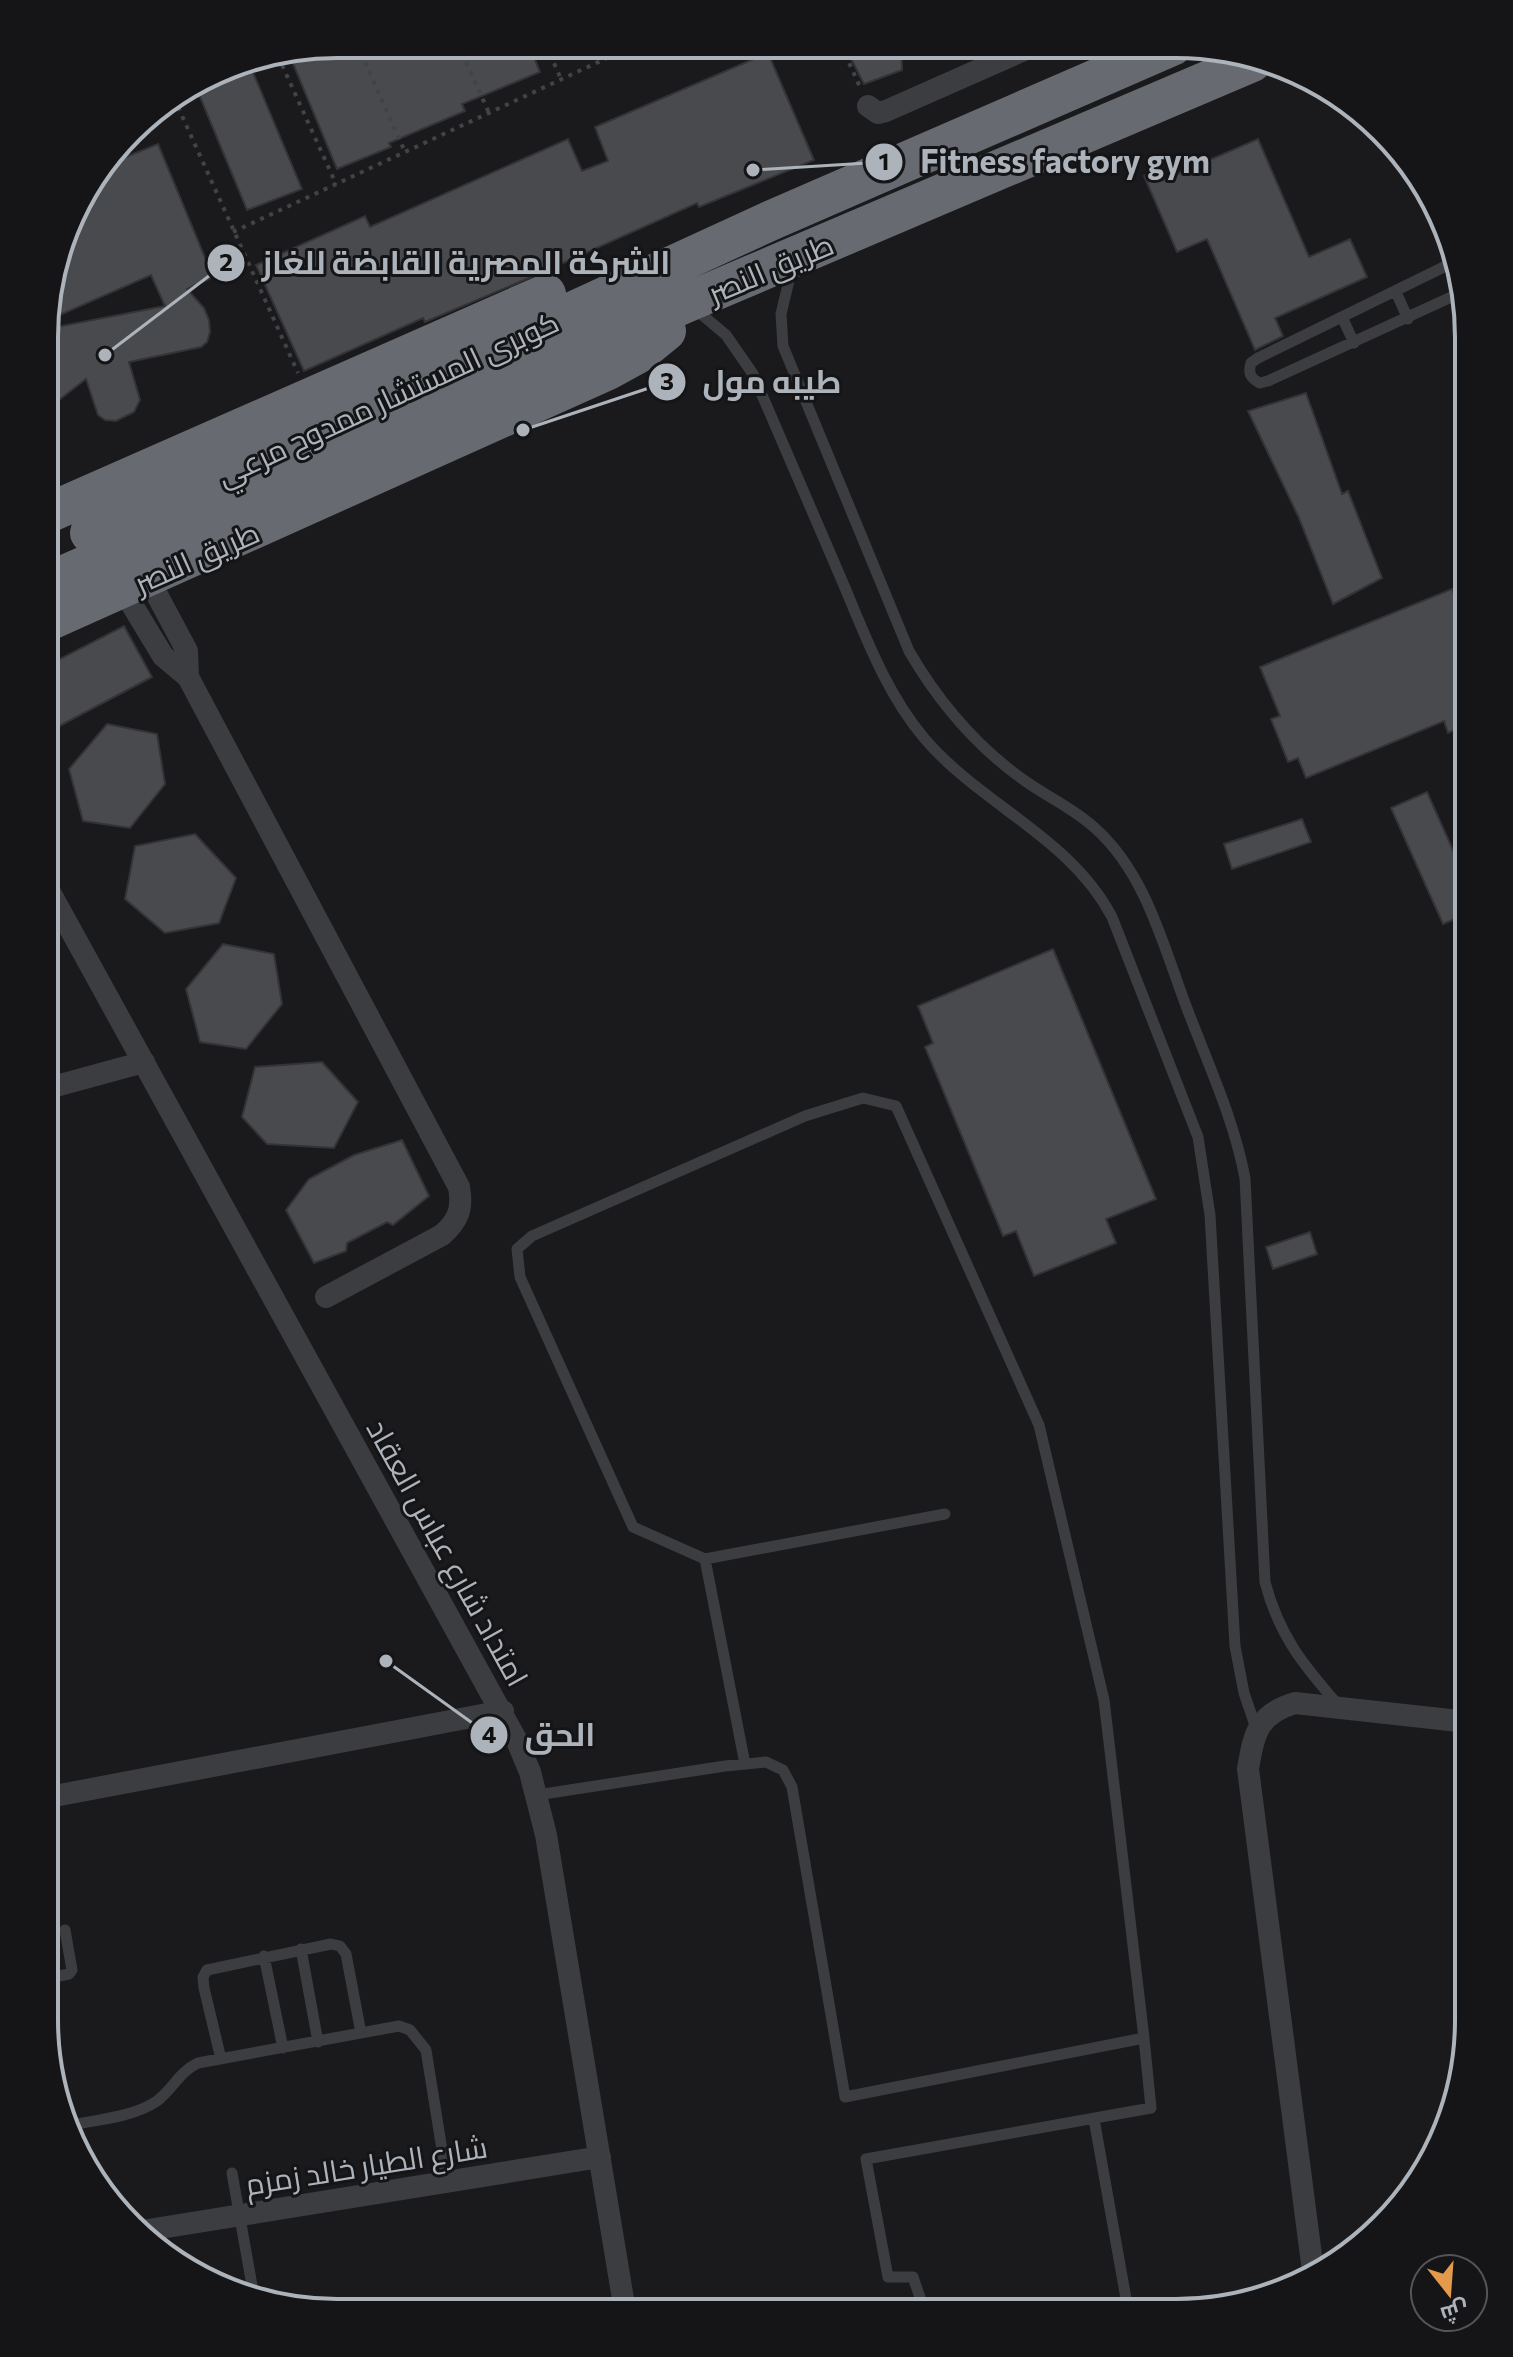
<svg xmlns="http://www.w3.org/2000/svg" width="1513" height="2357" viewBox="0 0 1513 2357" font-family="Commissioner,Cairo,sans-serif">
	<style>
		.building { fill: #494a4e; stroke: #343438; stroke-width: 2 }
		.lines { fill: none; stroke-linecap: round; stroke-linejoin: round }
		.path { stroke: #414447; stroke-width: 4; stroke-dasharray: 4 6; stroke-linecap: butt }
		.lane { stroke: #3b3d40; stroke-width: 11 }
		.street { stroke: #3b3d40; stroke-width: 22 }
		.highway { stroke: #676b71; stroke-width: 40 }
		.labels { text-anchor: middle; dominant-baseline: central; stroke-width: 6; stroke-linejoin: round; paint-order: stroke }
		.street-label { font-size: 30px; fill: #adb3ba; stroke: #151517 }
		.rim { fill: none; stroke: #adb3ba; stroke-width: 4 }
		.leader { fill: none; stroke: #adb3ba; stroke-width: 3 }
		.callout-dot { fill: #adb3ba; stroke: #151517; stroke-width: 3 }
		.mark-label { font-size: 24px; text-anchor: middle; font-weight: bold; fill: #111 }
		.callout-label { font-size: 32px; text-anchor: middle; font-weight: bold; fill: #adb3ba; stroke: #151517; stroke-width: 6; stroke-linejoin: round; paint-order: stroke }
	</style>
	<rect width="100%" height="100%" fill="#1a1a1c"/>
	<path class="building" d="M337 44 529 45 540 72 462 104 465 111 389 143 391 147 337 169 289 54Z
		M844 45 901 46 902 70 864 84Z
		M768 53 814 160 699 207 697 203 543 272 425 322 423 318 304 371 256 265 365 216 370 227 568 139 582 171 608 161 595 127Z
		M252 70 302 189 247 210 198 92Z
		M1258 139 1309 257 1350 239 1367 277 1275 318 1283 336 1255 350 1207 239 1177 252 1144 176 1158 169 1163 180Z
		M158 144 213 277 187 289 204 308 209 320 210 332 207 342 201 347 129 362 140 400 134 412 116 421 105 420 98 415 86 379 46 410V329L165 306 151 275 46 321V300L74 207 108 164Z
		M1306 393 1342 494 1348 491 1382 578 1333 604 1299 518 1248 411Z
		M1452 589 1460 608 1469 605V724L1448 733 1444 721 1306 778 1298 758 1288 762 1271 719 1280 716 1260 667Z
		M124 626 152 677 46 733V666Z
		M107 724 157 734 165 784 130 828 83 821 69 769Z
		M1427 792 1469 886V913L1443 924 1391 808Z
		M1302 819 1311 842 1232 869 1224 844Z
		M195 834 236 878 219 923 165 933 125 899 135 846Z
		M223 944 274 954 282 1004 246 1049 200 1042 186 989Z
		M1053 949 1156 1199 1106 1219 1116 1243 1034 1276 1016 1231 1003 1236 925 1047 933 1043 918 1006Z
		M322 1062 358 1102 334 1148 267 1144 242 1117 255 1067Z
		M402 1140 429 1196 393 1225 387 1222 347 1243 346 1251 314 1263 286 1210 309 1179 354 1155Z
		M1310 1232 1317 1254 1273 1269 1266 1247Z"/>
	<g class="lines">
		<path class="path" d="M357 44 405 152
			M458 44 489 113
			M546 45 561 79
			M841 45 860 87
			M278 56 336 184
			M174 98 298 373
			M233 232 635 45"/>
		<path class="lane" d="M1454 262 1258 358 1251 363C1248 373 1250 378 1260 383L1268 381 1460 293
			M792 268 781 314 783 346 909 651C938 701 974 744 1021 778 1045 796 1074 808 1096 829 1147 875 1164 949 1188 1011 1209 1066 1234 1120 1245 1178L1265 1582C1279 1636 1304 1666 1340 1707
			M1396 292 1408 319
			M694 308 726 335 753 374C782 441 811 509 840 576 864 632 884 690 924 738 981 805 1070 837 1112 917L1198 1137 1210 1215 1235 1646 1244 1693 1257 1731
			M1342 317 1354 343
			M945 1514 705 1559 633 1527 520 1277 517 1249 532 1236 805 1116 863 1098 896 1106 1039 1425 1104 1700 1144 2038
			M705 1559 745 1764
			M537 1795 725 1766 766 1762 783 1770 792 1787 845 2097 1144 2038 1151 2108 866 2159 888 2277H913L925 2312
			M301 1949 318 2042
			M264 1956 283 2048
			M44 1979 69 1974 72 1970 65 1930
			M221 2059 204 1988 203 1977 207 1970 331 1944 340 1946 346 1954 361 2033
			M1094 2119 1127 2304
			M65 2126C94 2120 132 2118 157 2101 173 2089 179 2072 198 2063L399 2026 410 2030 426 2050 447 2181
			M232 2173 253 2291
			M579 2311 623 2300"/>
		<path class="street" d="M868 106 878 113 886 111 1033 46
			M148 578 187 651 188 677
			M123 590 163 656 188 677 459 1187C463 1209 458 1221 442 1235L326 1297
			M46 885 517 1741 530 1772 546 1835 625 2311
			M45 1089 144 1062
			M44 1798 503 1711
			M142 2231 600 2157
			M1313 2271 1248 1769C1254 1733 1258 1714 1295 1703L1468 1722"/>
		<path class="highway" d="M46 514 546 294
			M90 533 772 220 1172 46
			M46 583 688 302 1252 62
			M46 622 608 370 639 353 666 331"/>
	</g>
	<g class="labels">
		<g class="street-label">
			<text transform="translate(770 267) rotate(-23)">طريق النصر</text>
			<text transform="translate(387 397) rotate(-25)">كوبرى المستشار ممدوح مرعي</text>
			<text transform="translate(196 556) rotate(-24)">طريق النصر</text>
			<text transform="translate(449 1552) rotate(61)">امتداد شارع عباس العقاد</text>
			<text transform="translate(366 2164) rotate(-9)">شارع الطيار خالد زمزم</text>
		</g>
	</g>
	<path d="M0 0H1513V2357H0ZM337 58H1176A279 279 0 0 1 1455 337V2020A279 279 0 0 1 1176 2299H337A279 279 0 0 1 58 2020V337A279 279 0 0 1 337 58Z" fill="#151517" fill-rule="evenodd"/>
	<path class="rim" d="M337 58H1176A279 279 0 0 1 1455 337V2020A279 279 0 0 1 1176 2299H337A279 279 0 0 1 58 2020V337A279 279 0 0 1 337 58Z"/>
	<path class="leader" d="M753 170L884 162M105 355L226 263M523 430L667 382M386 1661L489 1735"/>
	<g class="callout-dot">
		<circle cx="753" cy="170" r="8"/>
		<circle cx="105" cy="355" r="8"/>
		<circle cx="523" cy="430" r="8"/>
		<circle cx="386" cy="1661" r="8"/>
		<circle cx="884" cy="162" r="20"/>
		<circle cx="226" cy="263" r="20"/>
		<circle cx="667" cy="382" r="20"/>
		<circle cx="489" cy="1735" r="20"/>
	</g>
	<g class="mark-label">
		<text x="884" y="170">1</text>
		<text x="226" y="271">2</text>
		<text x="667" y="390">3</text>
		<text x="489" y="1743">4</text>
	</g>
	<g class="callout-label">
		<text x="1065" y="173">Fitness factory gym</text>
		<text x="466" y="274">الشركة المصرية القابضة للغاز</text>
		<text x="772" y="393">طيبه مول</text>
		<text x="560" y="1746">الحق</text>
	</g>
	<g transform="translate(1449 2293) rotate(163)"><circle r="38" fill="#151517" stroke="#525458" stroke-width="2"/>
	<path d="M0-6L14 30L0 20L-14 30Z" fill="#e39a4a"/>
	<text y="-12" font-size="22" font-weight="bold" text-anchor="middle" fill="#adb3ba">ش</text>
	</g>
</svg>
